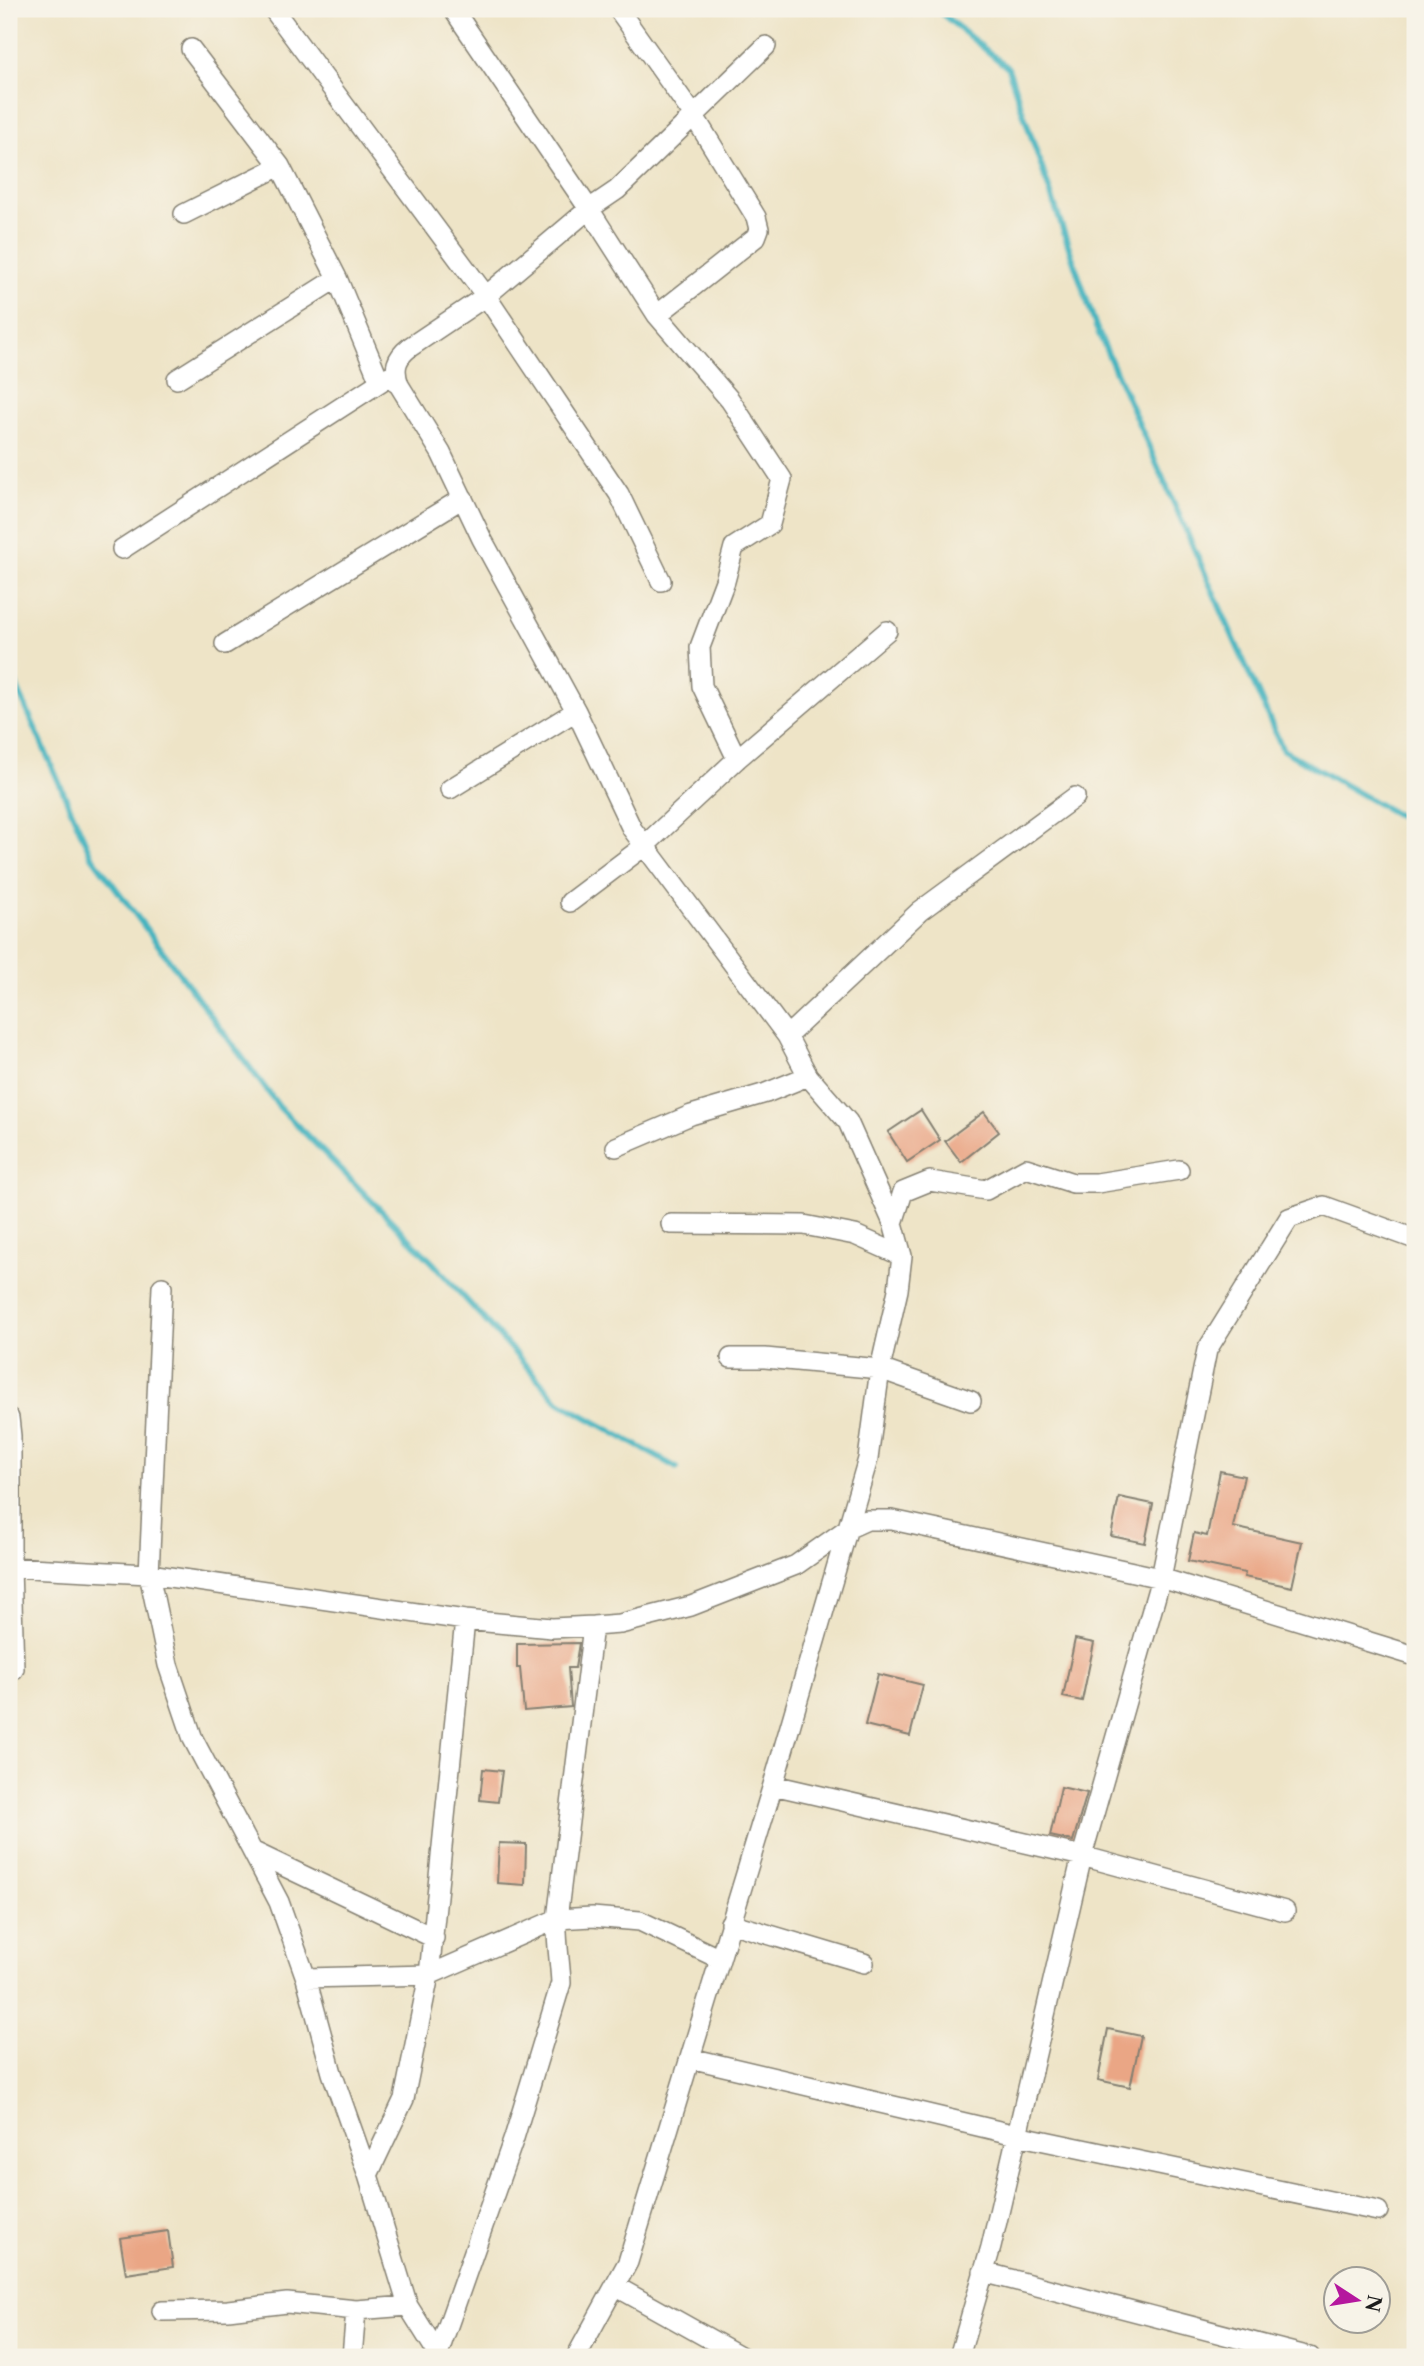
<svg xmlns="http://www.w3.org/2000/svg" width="1424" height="2366" viewBox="0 0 1424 2366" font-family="'Libre Caslon Text',serif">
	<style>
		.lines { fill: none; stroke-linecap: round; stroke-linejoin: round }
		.stream { stroke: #45b4bf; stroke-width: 6 }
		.building { fill: #eaa685 }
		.street-casing { stroke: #858072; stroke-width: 22 }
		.street { stroke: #fff; stroke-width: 19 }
	</style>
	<rect width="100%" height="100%" fill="#f7f3e8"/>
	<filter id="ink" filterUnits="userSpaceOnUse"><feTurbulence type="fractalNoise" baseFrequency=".0143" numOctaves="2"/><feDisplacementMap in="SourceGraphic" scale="14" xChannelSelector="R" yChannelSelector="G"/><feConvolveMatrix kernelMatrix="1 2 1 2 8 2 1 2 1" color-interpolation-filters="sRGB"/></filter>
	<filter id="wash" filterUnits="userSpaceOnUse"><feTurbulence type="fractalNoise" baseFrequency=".00686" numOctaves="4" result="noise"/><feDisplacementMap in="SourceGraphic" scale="28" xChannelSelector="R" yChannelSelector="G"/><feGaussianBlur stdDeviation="1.57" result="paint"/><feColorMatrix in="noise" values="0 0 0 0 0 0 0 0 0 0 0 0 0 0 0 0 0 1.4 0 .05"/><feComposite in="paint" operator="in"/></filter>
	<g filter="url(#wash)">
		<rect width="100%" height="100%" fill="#eee4c7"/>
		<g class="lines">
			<path class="stream" d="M936 9 1008 68 1096 327 1283 750 1415 825
				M9 669 91 855 280 1108 433 1263 558 1401 677 1468"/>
		</g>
		<g id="blocks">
			<path class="building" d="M921 1110 940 1140 907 1162 888 1132Z
				M984 1112 999 1132 961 1162 945 1141Z
				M1220 1471 1244 1476 1233 1527 1302 1542 1292 1587 1244 1577 1245 1573 1188 1561 1194 1533 1207 1536Z
				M1119 1497 1153 1504 1145 1543 1111 1536Z
				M1075 1639 1094 1643 1082 1701 1063 1697Z
				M579 1643 575 1668H568L571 1707 524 1711 520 1668H517V1644Z
				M878 1674 923 1685 910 1736 865 1725Z
				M483 1769 502 1771 498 1802 480 1800Z
				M1061 1787 1087 1793 1073 1841 1050 1836Z
				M499 1843 526 1844 525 1885 497 1883Z
				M1108 2029 1141 2036 1130 2087 1098 2080Z
				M168 2231 173 2267 126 2274 120 2238Z"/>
		</g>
	</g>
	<g filter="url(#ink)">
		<use href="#blocks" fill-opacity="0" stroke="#858072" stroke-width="2"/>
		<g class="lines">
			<g class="street-casing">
				<path id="street" d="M273 9 486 296 619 494 661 581
					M453 9 589 209 657 315 730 400 782 479 770 524 734 547 725 581 700 647 702 686 737 759
					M618 9 694 116 756 217 759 229 756 237 657 315
					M191 49 280 166 337 278 380 382
					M184 214 280 166
					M177 379 337 278
					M122 549 391 375
					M225 644 463 498
					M450 789 576 711
					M570 902 643 847 737 759 887 631
					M787 1036 920 911 1075 797
					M616 1147 691 1115 766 1093 808 1076
					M893 1223 903 1192 930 1181 986 1190 1026 1168 1073 1183H1097L1179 1170
					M671 1224 804 1225 855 1235 902 1256
					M162 1287 149 1574 168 1665 193 1739 279 1902 306 1978 332 2073 368 2175 408 2306 440 2357
					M731 1358H765L880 1369 971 1401
					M9 1418 11 1436V1567L14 1669
					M9 1567 149 1574 465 1620 552 1628 593 1626 620 1624 691 1606 796 1565 847 1529 867 1520H892L1161 1578 1415 1656
					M773 1785 1082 1856 1285 1911
					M252 1851 434 1938
					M730 1923 864 1963
					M306 1978 429 1975 557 1919 592 1917 640 1921 720 1959
					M690 2058 1016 2135 1378 2211
					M368 2175 404 2099 429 1975 465 1620
					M983 2272 1310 2357
					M615 2286 742 2357
					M162 2311 228 2310 287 2303 356 2310 408 2306
					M438 2354 514 2138 561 1983C560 1961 556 1941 557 1919L593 1626
					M352 2357 356 2310
					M576 2357 628 2262 773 1785 868 1459 880 1369 898 1290 902 1256 893 1223 848 1122 808 1076 787 1036 632 829 576 711 482 539 441 453 399 385C393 368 396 358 410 347L486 296 589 209 617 190 766 46
					M959 2357 991 2247 1082 1856 1161 1578 1207 1350 1289 1218 1324 1206 1415 1239"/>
			</g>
			<use href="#street" class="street"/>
		</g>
	</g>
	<rect width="1424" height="2366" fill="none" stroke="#f7f3e8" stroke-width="35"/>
	<g transform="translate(1357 2300) rotate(102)"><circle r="33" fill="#f7f3e8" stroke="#9f9d96" stroke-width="2"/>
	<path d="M0-5L12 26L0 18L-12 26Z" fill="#b5179e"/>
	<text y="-10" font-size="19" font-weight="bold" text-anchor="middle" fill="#1c1c1c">N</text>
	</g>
</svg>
